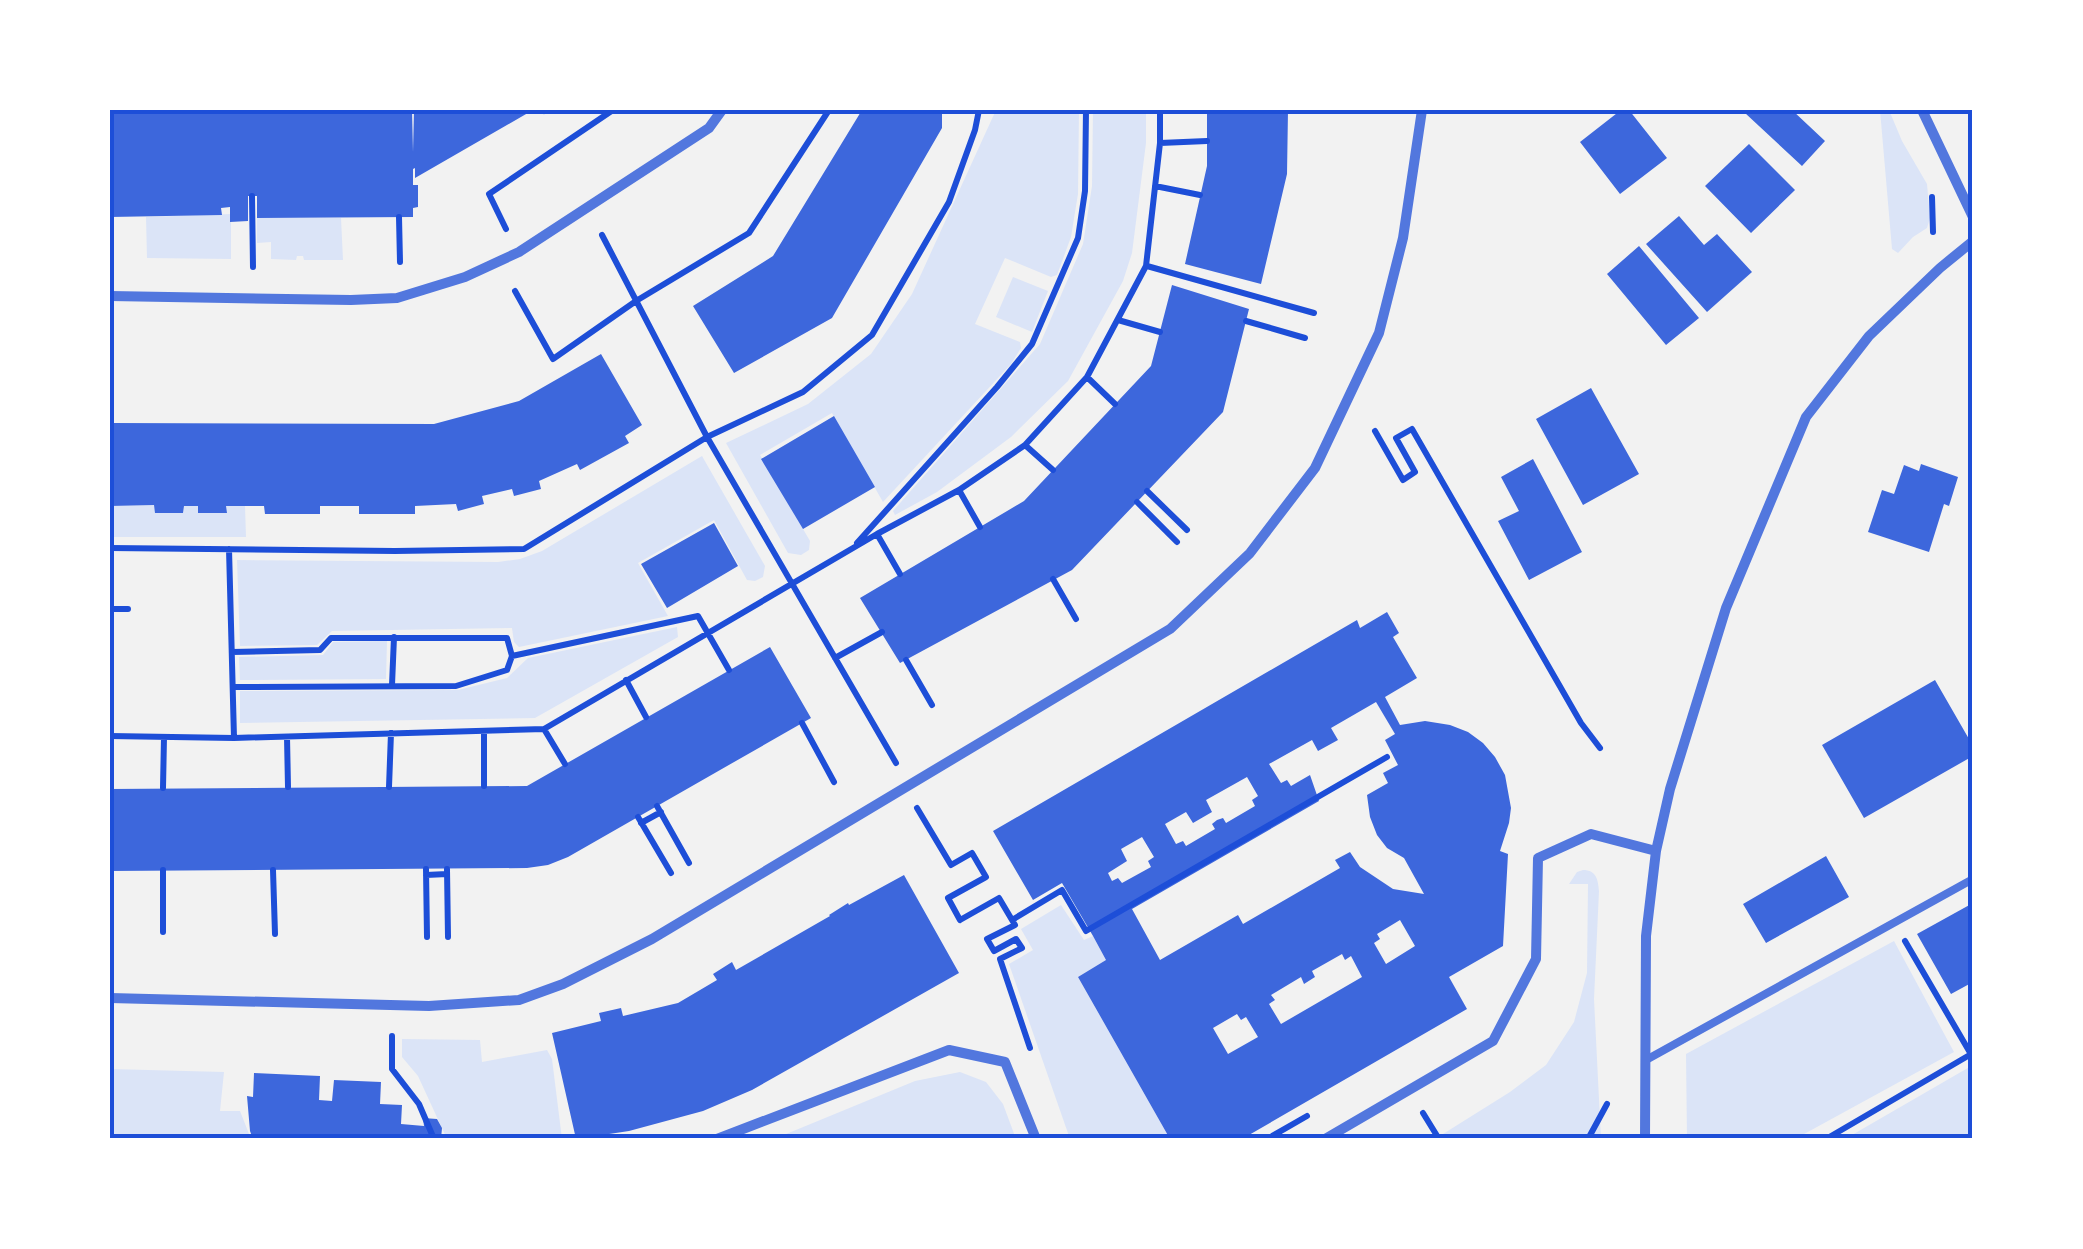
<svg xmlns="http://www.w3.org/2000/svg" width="2083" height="1249" viewBox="0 0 2083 1249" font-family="Mulish,sans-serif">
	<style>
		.green { fill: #dbe4f7 }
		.building { fill: #3d67dc; fill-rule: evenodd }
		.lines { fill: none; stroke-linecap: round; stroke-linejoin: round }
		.path { stroke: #1d4ed8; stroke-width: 6 }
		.service { stroke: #5277de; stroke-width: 8 }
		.minor { stroke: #5277de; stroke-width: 10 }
		.neatline { fill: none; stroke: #1d4ed8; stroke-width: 4 }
	</style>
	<rect width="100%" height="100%" fill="#f2f2f2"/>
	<path class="green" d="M996 110H1079L1078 194 1071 237 1057 275 1051 277 1005 258 975 324 1020 342 1021 348 1011 364 883 502 832 413 760 455 810 541 809 550 801 555 788 553 726 443 808 404 871 354 912 294Z
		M1093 110H1146V143L1132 253 1123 281 1068 381 1011 437 937 492 895 515 893 511 1040 344 1083 244 1092 186Z
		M1880 110H1889L1902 141 1927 184 1930 218 1927 228 1913 237 1898 253 1892 249Z
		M231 214V259L147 258 146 217Z
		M257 218H341L343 260H304L303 256H297L296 260 271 259V242L257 243Z
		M1013 277 1048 291 1032 332 996 317Z
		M702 456 765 566 763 577 755 581 747 580 714 520 638 563 668 616 519 647 514 642 512 628 332 631 317 645 240 646 237 560 498 562 520 559 542 551Z
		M154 505 156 513H183L184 506H198L199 513H226V506H245L246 537H110V506Z
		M677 627 678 637 535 718 240 723V691L458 690 507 678 528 658Z
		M387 641 386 679 240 680 239 657 323 655 333 642Z
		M1583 870C1596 870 1598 879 1599 891L1594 999 1601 1139H1435L1510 1092 1546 1065 1574 1022 1587 973 1588 884H1569L1577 872Z
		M1061 905 1084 940 1093 936 1106 960 1078 977 1170 1139H1070L1009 964 1033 950 1021 929Z
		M1894 941 1954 1052 1795 1139H1687L1686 1054Z
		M402 1039 480 1040 482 1062 547 1050 552 1059 562 1139H447L418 1076 402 1057Z
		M1973 1065V1139H1845Z
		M110 1069 224 1072 220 1111H240L251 1139H110Z
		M960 1072 986 1082 1003 1104 1016 1139H774L915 1081Z"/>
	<path class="building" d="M110 110H412L413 152 414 110H533L415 178V168L413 169V185H418V207L413 208V217L257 218V196H248V221L230 222V207L221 208 222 215 110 217Z
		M862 110H942V128L832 318 734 373 693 306 773 256Z
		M1207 110H1288L1287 174 1261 284 1185 264 1207 166Z
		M1621 110H1629L1667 158 1620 194 1580 142Z
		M1748 110H1792L1825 141 1802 166 1745 113Z
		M1749 144 1795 190 1751 233 1705 186Z
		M1679 216 1704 245 1717 234 1752 272 1707 312 1646 244Z
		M1639 246 1699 318 1666 345 1607 274Z
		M1172 285 1249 309 1223 412 1072 570 900 663 860 598 1024 501 1151 366Z
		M601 354 642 425 625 436 629 443 580 470 577 464 539 481 541 489 514 496 512 489 482 496 484 504 458 511 456 504 415 506V514H359V506H320V514H265L264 506H226L227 513H198V506H184L183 513H155L154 505 110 506V423L434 424 519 401Z
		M1591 388 1639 474 1583 505 1536 419Z
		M834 416 875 487 803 529 761 459Z
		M1533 459 1582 552 1529 580 1498 521 1519 511 1501 477Z
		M1921 464 1958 477 1949 506 1944 504 1929 552 1868 532 1882 490 1894 494 1904 465 1919 471Z
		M714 523 738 566 667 608 641 564Z
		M1387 612 1399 633 1393 637 1417 678 1385 697 1400 725 1425 721 1450 725 1468 732 1483 743 1495 757 1505 775 1511 808 1509 823 1500 851 1508 854 1503 946 1449 977 1467 1009 1242 1139H1170L1078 977 1106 960 1093 936 1062 883 1033 900 993 831 1357 620 1360 628ZM1376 702 1395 734 1385 740 1398 765 1383 773 1388 783 1367 795 1370 817 1377 835 1387 848 1404 858 1424 894 1393 889 1360 867 1350 852 1335 860 1340 868 1243 924 1238 915 1160 960 1132 909 1319 801 1310 775 1291 786 1287 780 1281 783 1269 764 1312 740 1318 751 1338 740 1331 728ZM1247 777 1258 796 1252 800 1255 806 1226 823 1223 818 1217 820 1212 824 1215 829 1186 846 1183 841 1176 844 1165 824 1186 812 1193 823 1212 812 1206 800ZM1142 837 1154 857 1148 861 1151 867 1122 883 1118 878 1112 881 1108 873 1127 861 1121 849ZM1400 920 1415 946 1386 964 1374 943 1380 939 1377 934ZM1342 954 1345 960 1351 956 1362 977 1281 1024 1269 1004 1275 1000 1271 995 1301 977 1304 984 1315 977 1312 971ZM1237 1014 1241 1020 1246 1017 1258 1037 1228 1054 1213 1028Z
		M770 647 811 718 568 857 548 865 527 868 110 871V789L527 786Z
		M1935 680 1973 746V756L1864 818 1822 745Z
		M1826 856 1849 897 1766 943 1743 904Z
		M904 875 959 973 752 1090 703 1111 629 1131 576 1139 552 1033 601 1021 599 1013 621 1008 623 1016 678 1003 717 980 713 974 732 962 736 970 830 916 829 915 848 903 849 905Z
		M1973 903V982L1951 994 1917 934Z
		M254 1073 320 1076 319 1100 332 1101 334 1080 381 1082 380 1104 402 1105 401 1124 424 1126 423 1118 437 1119 442 1128 441 1139H253L250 1131 247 1096 253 1097Z"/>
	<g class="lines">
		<path class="path" d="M544 111 545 110
			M1160 143 1207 141
			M1155 186 1200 195
			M252 196 253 267
			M1932 197 1933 232
			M399 217 400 262
			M506 229 489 194 613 110
			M602 235 707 437 896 763
			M1147 266 1314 313
			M515 291 553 359 636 301 749 233 829 110
			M1118 320 1160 332
			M1246 321 1305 338
			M1087 377 1115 404
			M1375 431 1403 480 1415 472 1396 438 1412 429 1581 723 1600 748
			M1025 445 1053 470
			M959 490 980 527
			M1147 491 1187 530
			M1137 502 1177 542
			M877 534 900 574
			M857 543 997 387 1032 344 1078 238 1085 191 1086 110
			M110 548 395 551 524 549 707 437 803 392 872 335 949 202 975 130 979 110
			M229 549 234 738
			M1053 579 1076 619
			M110 609H128
			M232 652 320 650 331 638H507L512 656
			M835 658 882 632
			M906 660 932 705
			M626 680 646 717
			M392 685 394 637
			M234 687 456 686 507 670 512 656 698 616 729 670
			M802 723 834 782
			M544 729 565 764
			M110 736 234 738 544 729 877 534 959 490 1025 445 1087 377 1146 266 1160 143V110
			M287 737 288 787
			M484 786V731
			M389 787 391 733
			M163 788 164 737
			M657 806 689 863
			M917 808 951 865 972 853 986 877 948 898 960 920 999 898 1015 925 987 939 994 951 1016 939 1022 948 1000 959 1030 1048
			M638 817 671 873
			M641 823 661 812
			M426 869 427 937
			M447 869 448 937
			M273 870 275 934
			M426 875 447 874
			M1012 920 1062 890 1086 931 1387 757
			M163 932V870
			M1905 941 1972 1056
			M392 1036V1069L419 1104 434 1139
			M1423 1113 1439 1139
			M1267 1139 1307 1116
			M1588 1139 1607 1104
			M1826 1139 1973 1053"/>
		<path class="service" d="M1646 1060 1973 879"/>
		<path class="minor" d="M1922 110 1973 217
			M110 296 351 300 397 298 465 277 519 252 709 128 722 110
			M110 998 429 1006 519 1000 563 984 652 939 1170 629 1250 553 1315 468 1379 333 1403 238 1422 110
			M717 1139 949 1050 1005 1062 1036 1139
			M1325 1139 1493 1041 1536 959 1538 858 1591 834 1656 851
			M1645 1139 1646 936 1656 851 1670 789 1726 608 1806 417 1869 336 1940 268 1973 241"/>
	</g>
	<rect width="2083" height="1249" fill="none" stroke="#ffffff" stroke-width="225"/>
	<rect x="112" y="112" width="1858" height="1024" class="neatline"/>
</svg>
